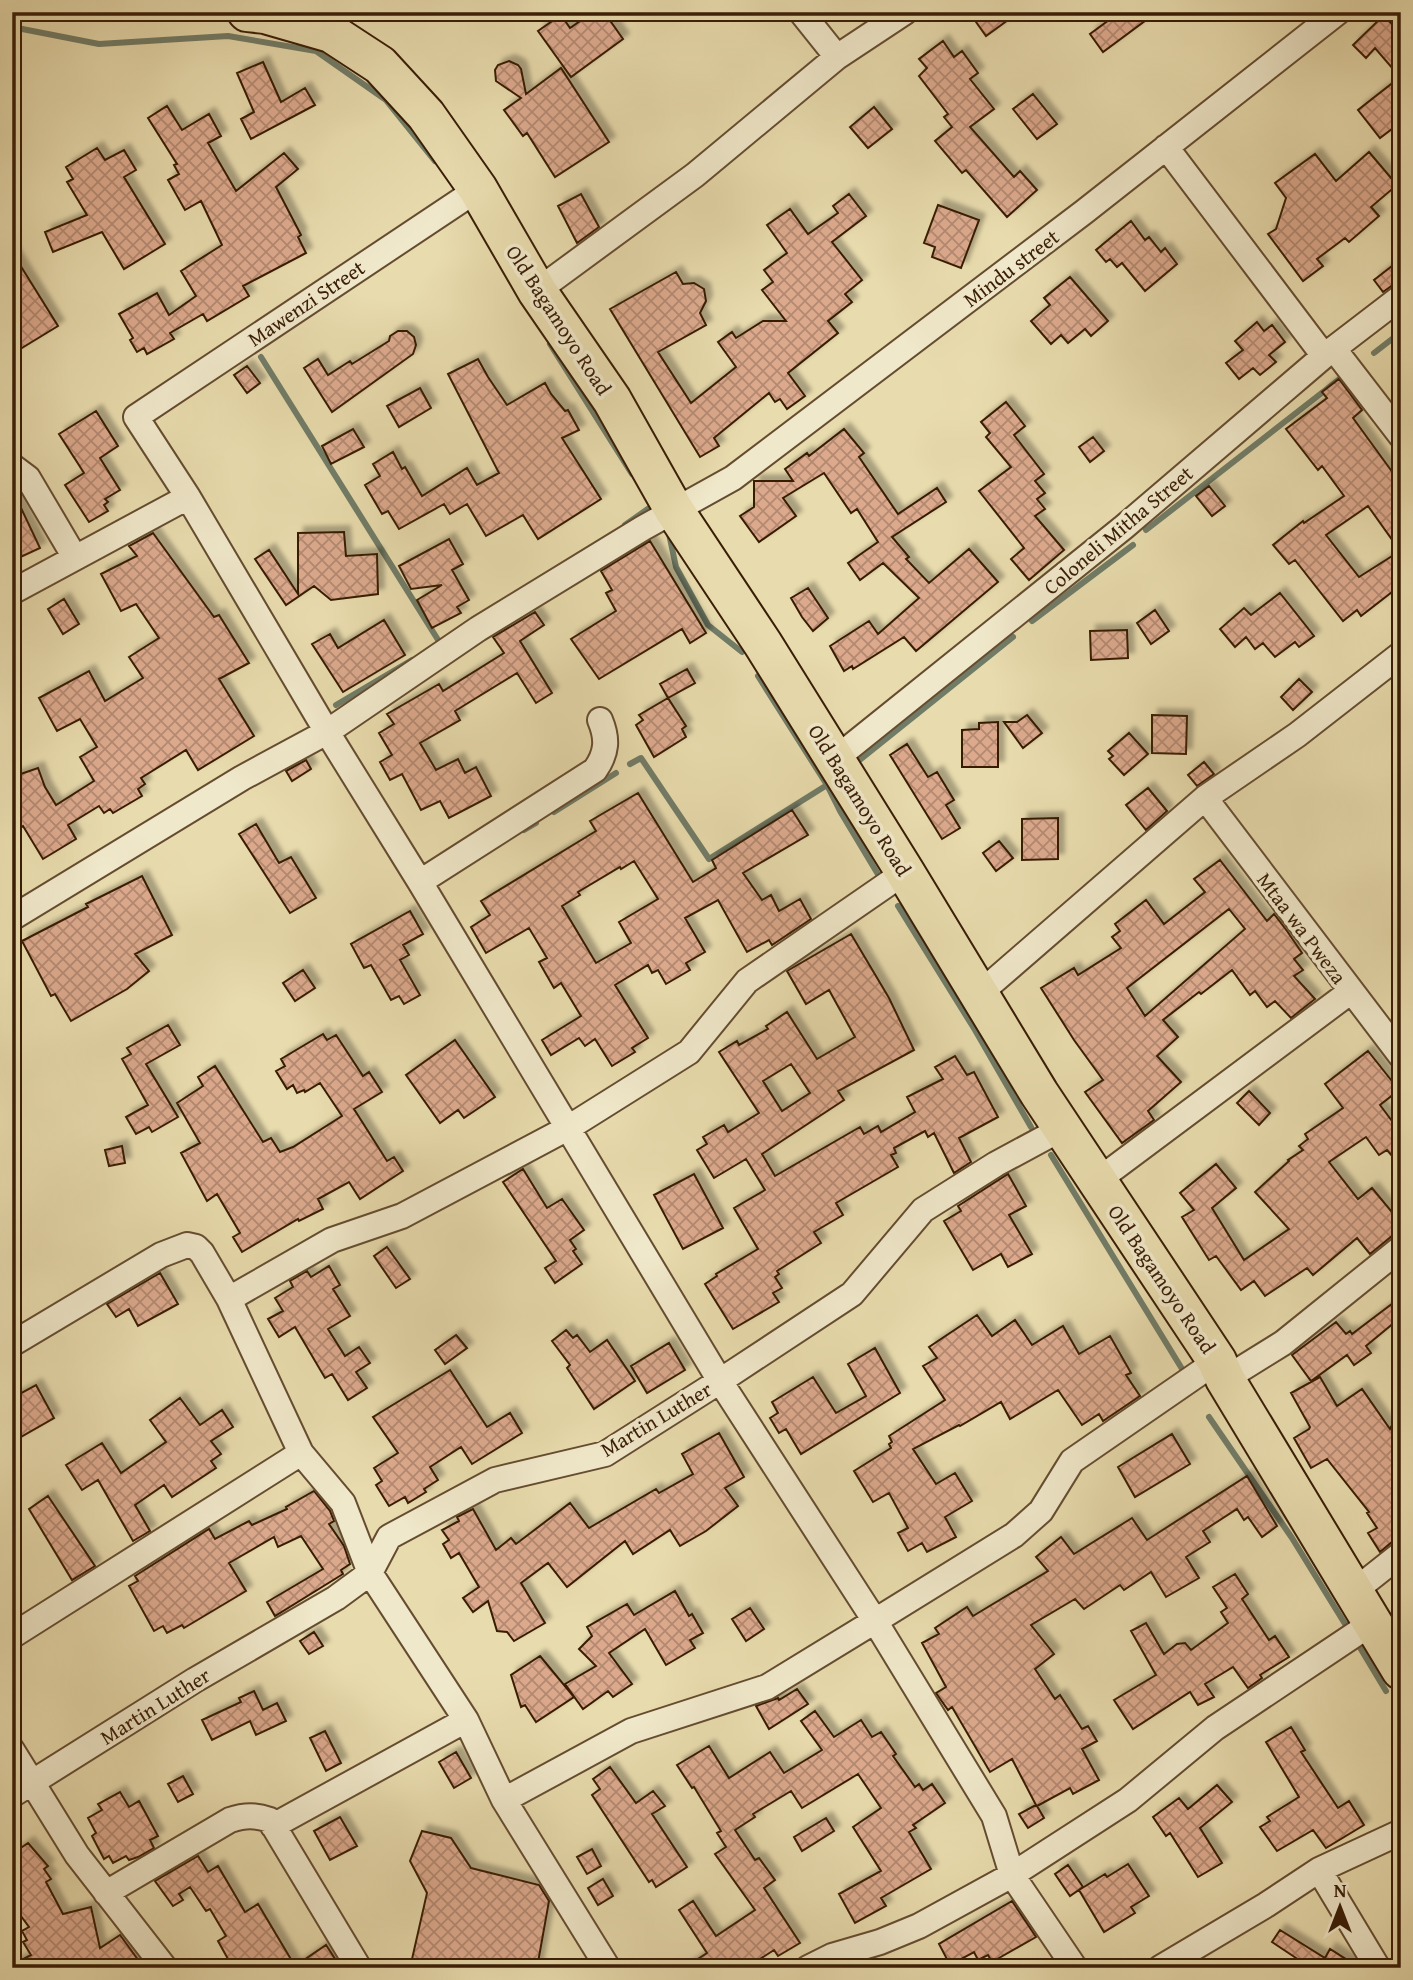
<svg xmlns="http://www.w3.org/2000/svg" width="1413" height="1980" viewBox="0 0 1413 1980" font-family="'Gentium Book Plus',serif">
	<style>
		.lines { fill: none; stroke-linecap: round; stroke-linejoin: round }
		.stream { stroke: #717c67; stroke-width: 6 }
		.building { fill: url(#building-cross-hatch); stroke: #391d06; stroke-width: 2; fill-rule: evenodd; filter: url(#shadow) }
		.minor-casing { stroke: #654c30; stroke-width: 28 }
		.primary-casing { stroke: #391d06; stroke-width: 42 }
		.minor { stroke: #f0e8ca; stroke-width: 24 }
		.primary { stroke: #e8dbad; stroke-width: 38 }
		.labels { text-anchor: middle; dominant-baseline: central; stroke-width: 7; stroke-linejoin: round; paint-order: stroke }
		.street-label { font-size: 21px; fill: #391d06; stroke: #f0e8ca }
	</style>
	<defs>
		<pattern id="building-cross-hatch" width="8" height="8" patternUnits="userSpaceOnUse" patternTransform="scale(1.75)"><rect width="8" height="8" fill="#dca98d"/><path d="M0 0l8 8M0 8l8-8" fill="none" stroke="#b38971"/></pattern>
		<filter id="shadow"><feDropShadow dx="6" dy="-6" stdDeviation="2" flood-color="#0004"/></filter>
	</defs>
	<rect width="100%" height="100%" fill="#e8dbad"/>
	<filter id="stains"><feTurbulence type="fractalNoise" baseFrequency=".00286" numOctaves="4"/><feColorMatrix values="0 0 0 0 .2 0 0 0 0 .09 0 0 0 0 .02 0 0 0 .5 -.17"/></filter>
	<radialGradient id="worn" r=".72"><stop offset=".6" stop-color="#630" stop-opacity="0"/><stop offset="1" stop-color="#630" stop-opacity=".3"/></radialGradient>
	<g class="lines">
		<path class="stream" d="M12 27 99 44 228 36 316 51 386 100 435 161
			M550 344 632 474
			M1374 353 1401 332
			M261 357 440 643
			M625 525 652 506 649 501
			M1146 530 1346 374
			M669 534 676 567 708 625 742 652
			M1032 621 1133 545
			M758 676 827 785 840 811 882 881
			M336 705 412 660
			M861 759 1013 637
			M630 764 641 758 709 859 827 785
			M554 812 616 773
			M524 830 536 823
			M898 906 975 1030 1031 1127
			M1051 1155 1187 1377
			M1209 1417 1292 1538 1350 1632
			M1356 1641 1386 1691
			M1400 1714 1401 1715"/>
	</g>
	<path class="building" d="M593 12H604L623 39 571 77 538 31 561 15 570 28Z
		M969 12H1019L986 36Z
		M1120 12H1157L1103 52 1090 34Z
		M1383 16 1401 32V122L1380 138 1358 110 1400 77 1375 48 1366 58 1353 45Z
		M943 41 954 57 962 51 978 73 970 79 994 109 970 127 1014 177 1020 171 1037 190 1007 217 966 170 962 173 935 141 952 127 944 117 948 114 919 76 927 68 919 59Z
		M509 61 518 65 521 69 526 94 561 68 609 142 555 177 527 133 523 136 504 110 521 98 496 81 495 70 498 65Z
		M263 62 281 102 305 88 315 105 251 139 241 119 254 112 237 73Z
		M1033 94 1057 124 1037 139 1013 109Z
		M167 106 182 130 209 114 221 136 208 143 236 191 284 153 298 169 276 187 301 235 298 237 306 253 243 286 249 296 207 321 203 314 170 333 174 339 147 354 144 348 137 352 130 340 133 338 119 314 157 293 169 315 196 296 181 271 222 245 201 201 185 210 168 180 179 174 174 165 177 164 148 118Z
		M874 107 892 129 868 148 850 127Z
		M97 148 105 160 124 150 136 170 124 177 165 244 124 269 102 232 53 252 45 232 87 215 67 182 73 179 66 167Z
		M1369 152 1397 185 1371 207 1379 216 1349 242 1345 238 1317 259 1323 266 1303 281 1268 234 1276 229 1286 198 1275 183 1315 154 1336 181Z
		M581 194 599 227 577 243 558 206Z
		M849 194 866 216 832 242 862 280 845 294 852 302 828 321 838 333 788 373 805 396 787 409 780 399 775 402 769 393 714 438 719 446 700 457 610 309 676 272 683 284 694 283 704 289 706 301 700 313 706 325 658 352 691 403 736 367 718 342 732 332 736 338 763 321H786L762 290 773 282 764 270 787 253 767 225 790 209 808 234 838 213 833 206Z
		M938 205 979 220 961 268 932 257 935 247 924 243Z
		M1131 221 1145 240 1149 237 1161 252 1165 248 1177 264 1145 291 1122 263 1117 267 1110 259 1106 262 1096 250Z
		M12 252 58 326 12 354Z
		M1401 259V282L1393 285 1383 292 1374 280Z
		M1070 277 1108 321 1091 336 1085 329 1068 343 1061 335 1051 344 1031 321 1050 305 1044 298Z
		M1257 322 1264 331 1272 325 1285 342 1269 355 1276 362 1260 375 1253 368 1239 379 1226 363 1243 350 1235 341Z
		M398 331H407L414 337 416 345 413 354 332 412 304 368 318 359 328 375 350 361 352 364 389 341 390 336Z
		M478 359 488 377 507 405 545 383 551 394 565 411 568 410 579 430 562 438 601 499 538 539 523 515 486 536 467 504 450 514 444 504 399 529 388 511 382 514 365 485 380 476 373 464 393 452 402 469 405 467 422 496 467 468 477 485 499 473 448 374Z
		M247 366 260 383 247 393 234 375Z
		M1339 379 1362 410 1353 418 1401 484V585L1361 616 1357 610 1343 621 1295 560 1289 564 1273 545 1303 521 1304 523 1344 496 1322 466 1318 470 1286 429 1327 398 1322 392ZM1368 506 1400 551 1359 577 1326 535Z
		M420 388 431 408 399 427 387 406Z
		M1006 402 1025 426 1014 435 1044 474 1035 481 1045 493 1037 499 1045 509 1035 516 1064 550 1029 580 1011 559 1024 548 979 491 1011 467 986 437 990 433 981 422Z
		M96 411 118 446 100 458 120 490 105 499 108 502 104 505 108 511 89 522 65 485 84 473 59 434Z
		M353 429 364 447 331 464 322 446Z
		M844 429 864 453 859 457 898 514 937 488 946 502 892 537 909 557 906 559 929 583 969 549 998 582 916 651 904 637 853 669 852 666 844 671 830 646 869 621 878 634 919 598 883 563 860 580 848 563 878 542 857 509 851 513 824 473 783 498 796 516 759 542 740 516 754 507V481H793L785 469 807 453 809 456Z
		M1093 437 1104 451 1090 462 1079 447Z
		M1209 486 1225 506 1212 516 1196 496Z
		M12 489 40 548 12 561Z
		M344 532 346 556 377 554 378 594 331 600 314 586 286 605 255 559 269 550 298 594V533Z
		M153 533 214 617 219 615 249 663 219 679 254 736 198 770 186 750 141 778 145 784 138 789 142 796 113 813 110 809 104 813 99 806 68 825 76 839 43 859 23 826 12 832V777L38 768 45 787 56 805 94 781 80 757 97 747 80 719 57 731 39 698 89 671 105 701 143 678 129 657 159 638 136 604 121 611 101 574 137 556 129 546Z
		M449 539 463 564 452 570 469 600 457 607 461 613 432 628 417 600 442 585 411 589 399 566Z
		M650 541 706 633 690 643 682 629 599 679 571 639 616 611 606 593 612 590 601 571Z
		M808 588 828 618 813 631 802 617 791 598Z
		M1280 593 1314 636 1299 647 1295 642 1275 657 1263 643 1255 649 1246 637 1235 647 1220 629 1244 608 1251 615Z
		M64 599 79 624 63 634 48 609Z
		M1155 610 1169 631 1151 644 1137 623Z
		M535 612 544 625 520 641 552 693 536 703 517 673 455 711 460 720 420 743 436 770 458 759 465 773 476 767 491 796 449 818 440 801 421 810 402 774 390 780 380 762 392 755 379 733 394 724 387 714 439 684 443 691 504 653 493 637Z
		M384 620 405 655 343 692 312 644 330 634 338 648Z
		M1127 630 1128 658 1091 660 1090 631Z
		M687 669 695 683 668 698 686 726 682 729 686 737 654 757 636 725 643 720 639 715 668 698 660 684Z
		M1299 679 1312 692 1293 710 1281 697Z
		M1027 715 1042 733 1023 748 1004 722H1017Z
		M1152 715 1187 716 1186 754 1152 753Z
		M998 722V767H962V730L979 729V723Z
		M1129 733 1148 754 1124 775 1109 759 1113 756 1108 751Z
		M907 744 928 777 937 772 954 800 946 805 960 828 942 839 890 755Z
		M306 760 311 769 292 781 286 771Z
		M1204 762 1214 774 1197 786 1188 775Z
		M1148 788 1167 811 1146 830 1126 805Z
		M638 793 693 882 716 868 712 860 792 810 808 835 743 873 762 900 771 895 779 911 800 899 811 919 772 945 769 940 747 952 718 900 685 918 705 952 686 963 690 970 666 984 658 970 652 973 648 965 615 985 648 1038 632 1048 635 1052 612 1066 595 1039 585 1046 579 1038 551 1055 542 1040 581 1016 561 983 554 988 539 962 547 958 529 928 486 953 471 927 490 915 481 901 596 831 590 821ZM634 861 658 899 619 922 631 943 596 963 562 906 580 895 578 892 620 867 621 869Z
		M1058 818V859L1022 860V819Z
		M256 824 279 863 291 857 316 898 290 913 239 834Z
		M999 841 1013 858 996 871 983 853Z
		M1220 860 1267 921 1274 914 1287 931 1302 953 1294 959 1303 970 1294 976 1315 999 1291 1018 1275 1001 1267 1007 1255 991 1250 995 1232 970 1201 994 1199 992 1163 1020 1178 1037 1157 1056 1181 1082 1148 1111 1154 1120 1122 1143 1085 1092 1103 1080 1074 1040 1041 988 1074 968 1078 975 1121 948 1112 937 1120 931 1115 924 1146 900 1164 924 1205 892 1194 879ZM1229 909 1245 929 1145 1016 1127 988Z
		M142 876 172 935 135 954 149 971 127 989 71 1021 55 994 51 996 22 941 88 907 86 904Z
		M410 911 423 934 403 945 409 955 400 960 420 995 404 1004 399 996 391 1000 371 965 364 968 351 944Z
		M851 934 889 998 914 1050 838 1091 844 1100 762 1154 775 1176 860 1127 864 1134 878 1126 881 1132 915 1112 907 1097 943 1079 935 1067 955 1056 967 1075 974 1072 998 1117 959 1138 971 1162 954 1173 934 1133 928 1137 925 1131 894 1148 896 1153 891 1155 898 1167 836 1203 843 1215 814 1232 821 1243 777 1271 779 1274 775 1277 782 1288 773 1293 779 1302 733 1329 705 1284 717 1276 716 1274 758 1249 734 1208 765 1190 746 1159 714 1178 697 1150 707 1144 703 1137 724 1125 728 1132 759 1113 719 1052 737 1041 739 1045 768 1029 766 1026 787 1012 817 1059 855 1037 829 990 806 1004 787 971ZM791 1064 810 1093 782 1111 763 1081Z
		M303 970 315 988 295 1001 283 983Z
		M168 1025 180 1045 146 1064 178 1117 152 1132 149 1127 136 1134 126 1117 148 1105 122 1059 131 1054 127 1048Z
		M323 1034 327 1040 336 1035 363 1076 369 1072 382 1092 354 1109 387 1161 394 1157 403 1171 360 1199 349 1182 318 1199 323 1209 299 1221 298 1219 242 1252 233 1237 240 1233 217 1194 207 1201 181 1153 200 1143 177 1103 203 1086 198 1077 215 1066 263 1142 271 1138 280 1152 293 1147 342 1116 320 1083 305 1092 304 1090 297 1093 293 1085 287 1089 276 1071 285 1066 281 1059Z
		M455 1040 495 1097 464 1118 458 1110 440 1123 406 1075Z
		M1368 1051 1399 1090 1380 1105 1401 1133V1166L1387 1150 1379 1155 1366 1137 1329 1162 1358 1199 1372 1188 1401 1223V1233L1392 1236 1370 1254 1357 1238 1313 1275 1307 1268 1265 1296 1254 1281 1241 1290 1216 1256 1209 1260 1182 1217 1194 1210 1180 1193 1216 1164 1236 1188 1212 1208 1244 1260 1289 1229 1255 1192 1289 1161 1288 1160 1303 1150 1299 1146 1308 1139 1305 1134 1343 1108 1325 1084Z
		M1249 1091 1270 1113 1259 1125 1237 1103Z
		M122 1146 125 1163 109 1166 105 1150Z
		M523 1169 547 1208 562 1199 584 1230 570 1240 576 1249 573 1251 582 1264 555 1283 545 1268 556 1261 503 1182Z
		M694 1174 723 1228 683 1249 654 1195Z
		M1008 1174 1026 1206 1009 1215 1032 1254 1008 1267 1001 1254 973 1270 944 1221 961 1211 958 1206Z
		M387 1247 410 1279 396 1288 374 1256Z
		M329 1266 340 1285 333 1289 350 1316 328 1329 345 1356 359 1347 370 1363 356 1372 367 1388 348 1400 332 1374 325 1378 295 1327 279 1337 268 1319 283 1311 275 1298 293 1287 290 1281 307 1271 311 1277Z
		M160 1273 178 1304 138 1326 129 1309 116 1317 107 1304Z
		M1401 1297V1317L1366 1346 1371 1353 1354 1365 1347 1355 1311 1381 1292 1355 1336 1322 1346 1334 1350 1331 1352 1334Z
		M977 1315 992 1336 1015 1320 1032 1345 1063 1326 1079 1354 1110 1336 1131 1373 1126 1375 1140 1396 1103 1421 1099 1414 1082 1425 1058 1390 1010 1419 1001 1402 960 1426 959 1425 913 1449 936 1484 955 1473 972 1501 945 1517 956 1537 927 1552 922 1543 908 1551 898 1533 908 1528 889 1493 873 1502 854 1471 891 1448 889 1444 892 1442 889 1436 945 1400 923 1366 937 1358 929 1347Z
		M566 1330 573 1338 577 1335 590 1352 607 1340 635 1381 594 1409 567 1368 570 1365 552 1341Z
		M456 1335 467 1348 445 1364 435 1350Z
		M669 1343 685 1370 647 1393 631 1366Z
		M875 1348 900 1393 801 1454 786 1429 779 1433 770 1418 778 1413 772 1402 813 1377 836 1413 866 1396 848 1364Z
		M450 1370 487 1427 510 1413 522 1433 472 1464 461 1447 430 1467 438 1480 424 1489 426 1492 408 1503 405 1497 389 1506 376 1485 382 1481 374 1468 398 1453 373 1417Z
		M1320 1377 1337 1406 1362 1389 1390 1429 1391 1427 1401 1438V1539L1392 1542 1380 1552 1368 1533 1377 1528 1367 1513 1369 1512 1327 1459 1311 1468 1294 1438 1309 1429 1310 1427 1291 1393Z
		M36 1385 54 1418 12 1442V1398Z
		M180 1398 200 1425 222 1410 233 1427 211 1441 221 1454 211 1461 216 1468 172 1497 164 1485 135 1505 150 1531 133 1541 98 1480 82 1490 66 1465 102 1443 121 1473 166 1442 150 1420Z
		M719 1433 744 1477 725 1488 738 1506 706 1531 680 1546 670 1530 633 1554 625 1541 567 1587 548 1563 521 1583 545 1623 514 1641 507 1632 497 1631 488 1601 473 1612 463 1598 479 1587 459 1553 451 1558 443 1544 449 1540 442 1530 459 1521 457 1517 473 1509 496 1550 511 1538 516 1544 570 1503 589 1528 656 1489 659 1493 693 1474 682 1454Z
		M1172 1434 1190 1464 1135 1497 1118 1467Z
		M1247 1476 1277 1526 1262 1537 1248 1517 1244 1520 1237 1509 1203 1531 1210 1542 1186 1557 1199 1578 1166 1597 1151 1572 1124 1590 1120 1585 1084 1609 1075 1599 1031 1625 1054 1654 1035 1669 1055 1699 1060 1695 1082 1729 1088 1726 1097 1741 1082 1749 1099 1780 1073 1794 1070 1788 1037 1806 1044 1818 1028 1828 1019 1814 1036 1805 1012 1759 990 1772 952 1707 948 1710 936 1693 946 1687 922 1643 939 1634 935 1628 967 1607 973 1616 1048 1571 1036 1557 1061 1537 1074 1554 1132 1518 1147 1540Z
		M314 1491 330 1511 334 1521 329 1524 344 1546 350 1564 341 1570 343 1574 275 1616 267 1602 323 1569 301 1536 278 1547 274 1537 229 1563 246 1591 184 1628 182 1625 167 1633 163 1626 154 1631 129 1586 138 1581 135 1576 209 1529 215 1539 249 1521 252 1525 287 1509 286 1507Z
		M48 1496 95 1566 72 1580 29 1509Z
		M1235 1574 1248 1594 1242 1599 1269 1640 1275 1636 1289 1657 1260 1675 1262 1678 1248 1688 1233 1667 1205 1684 1214 1697 1198 1705 1190 1692 1133 1729 1114 1700 1156 1675 1131 1631 1146 1623 1164 1654 1177 1644 1185 1643 1191 1650 1228 1623 1221 1612 1227 1608 1213 1587Z
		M675 1591 689 1616 692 1614 703 1633 690 1640 695 1648 666 1665 645 1629 609 1653 632 1684 613 1697 608 1691 583 1709 565 1684 596 1666 579 1649 592 1636 587 1627 627 1604 634 1615Z
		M750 1608 764 1629 746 1641 732 1619Z
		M314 1632 323 1646 309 1654 300 1641Z
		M540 1656 574 1697 536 1722 525 1705 521 1707 511 1675Z
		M797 1689 808 1704 769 1729 756 1706 778 1698 779 1700Z
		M254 1691 263 1710 277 1703 286 1721 256 1735 250 1721 212 1740 202 1720 241 1702 239 1698Z
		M815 1711 834 1737 861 1720 872 1737 881 1732 896 1754 893 1756 915 1787 919 1784 923 1790 932 1784 945 1803 913 1825 916 1828 909 1832 931 1869 881 1898 886 1906 855 1923 839 1894 881 1871 853 1827 881 1808 858 1774 802 1808 791 1791 753 1814 755 1817 735 1830 755 1860 759 1858 775 1880 764 1888 800 1943 778 1956 774 1950 746 1968H684L707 1953 679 1910 693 1901 716 1936 755 1910 715 1854 726 1847 717 1833 721 1831 694 1787 692 1788 677 1765 709 1746 729 1778 770 1752 784 1773 822 1750 801 1721Z
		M1291 1727 1305 1750 1301 1752 1338 1808 1349 1801 1364 1825 1326 1848 1313 1830 1277 1851 1260 1827 1270 1821 1267 1817 1299 1797 1266 1742Z
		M325 1731 341 1763 326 1771 310 1738Z
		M456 1752 471 1778 454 1788 439 1762Z
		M610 1767 636 1803 653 1791 665 1806 652 1814 687 1867 656 1887 652 1880 649 1882 592 1795 600 1789 593 1779Z
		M183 1776 193 1794 178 1802 168 1784Z
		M1217 1785 1232 1802 1200 1828 1222 1863 1198 1877 1170 1833 1166 1836 1153 1817 1179 1798 1188 1809Z
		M120 1792 129 1807 139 1801 158 1836 150 1840 154 1848 138 1857 129 1860 126 1856 113 1863 109 1856 104 1859 92 1836 96 1833 88 1818 102 1810 98 1804Z
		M340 1817 357 1846 330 1860 314 1831Z
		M826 1818 834 1831 802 1851 794 1837Z
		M422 1831 451 1838 471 1868 539 1885 549 1901 537 1968H410L427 1893 410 1861Z
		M28 1843 48 1866 44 1869 51 1879 46 1882 63 1914 91 1907 100 1948 120 1935 144 1968H12V1965L31 1955 23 1942 27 1940 22 1931 29 1927 12 1904V1879L21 1873 12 1861V1854Z
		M592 1849 601 1866 587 1874 577 1857Z
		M198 1856 208 1872 218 1866 245 1912 258 1904 295 1966 326 1945 341 1968H233L218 1941 226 1936 210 1909 206 1911 190 1887 179 1894 183 1900 173 1906 155 1881Z
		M1128 1864 1149 1896 1131 1907 1135 1913 1104 1932 1079 1890 1105 1874 1107 1877Z
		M1068 1865 1083 1887 1070 1896 1055 1874Z
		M603 1879 613 1896 598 1905 588 1888Z
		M1012 1901 1036 1937 992 1962 988 1955 978 1960 974 1952 950 1965 939 1944Z
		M1280 1930 1325 1958 1330 1949 1360 1968H1294L1299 1960 1272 1942Z"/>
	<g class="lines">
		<g class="minor-casing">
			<path id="minor" d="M801 12 837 57
				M1166 147 1324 356
				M478 189 136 417 188 497 327 732 420 882 720 1381 875 1621 994 1816 1012 1875 1075 1968
				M537 291 695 175 837 57 905 12
				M1334 349 1401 436
				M12 466 28 478 74 556
				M12 592 188 497
				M834 760 1124 527 1324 356 1401 297
				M1205 798 1401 1056
				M420 882 595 770C607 753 608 739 600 720
				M12 918 242 778 327 732 478 629 643 528 733 478 1084 212 1338 12
				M979 994 1205 798 1297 735 1401 654
				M1097 1181 1350 992
				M229 1299 332 1240 402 1216 568 1128 689 1052 747 981 905 872
				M12 1344 161 1255 187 1245 196 1247 202 1253 229 1299 301 1453 343 1503 370 1573 466 1720 504 1800 608 1968
				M1225 1379 1283 1343 1401 1248
				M1353 1592 1401 1554
				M12 1636 301 1453
				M12 1750 77 1855 165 1968
				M12 1795 195 1680 336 1598 370 1573 389 1537 495 1480 605 1454 720 1381 852 1294 923 1210 996 1164 1063 1128
				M504 1800 631 1731 767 1687 875 1621 1014 1535 1041 1511 1072 1461 1217 1361
				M273 1826 466 1720
				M1319 1870 1378 1968
				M106 1893 230 1820C245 1815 256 1815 270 1820L359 1968
				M808 1968 832 1956 880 1942 919 1926 1012 1875 1128 1800 1215 1728 1372 1623
				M1160 1968 1266 1905 1319 1870 1401 1832"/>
		</g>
		<g class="primary-casing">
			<path id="primary" d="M247 12 265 14 331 33 380 65 426 115 478 189 537 291 612 400 674 510 763 644 905 872 1039 1093 1217 1361 1225 1379 1401 1670"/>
		</g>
		<use href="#minor" class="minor"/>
		<use href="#primary" class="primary"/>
	</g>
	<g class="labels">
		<g class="street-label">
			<text transform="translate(1011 268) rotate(-37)">Mindu street</text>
			<text transform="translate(306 303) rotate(-34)">Mawenzi Street</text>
			<text transform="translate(559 320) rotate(57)">Old Bagamoyo Road</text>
			<text transform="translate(1118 530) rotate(-40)">Coloneli Mitha Street</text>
			<text transform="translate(860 800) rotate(58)">Old Bagamoyo Road</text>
			<text transform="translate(1302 928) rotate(53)">Mtaa wa Pweza</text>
			<text transform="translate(1162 1279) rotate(56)">Old Bagamoyo Road</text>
			<text transform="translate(656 1419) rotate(-31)">Martin Luther</text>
			<text transform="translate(155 1706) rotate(-32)">Martin Luther</text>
		</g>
	</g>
	<rect width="1413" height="1980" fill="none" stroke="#e8dbad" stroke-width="42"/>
	<rect x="14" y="14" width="1385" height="1952" fill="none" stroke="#391d06" stroke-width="3.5"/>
	<rect x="21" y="21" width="1371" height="1938" fill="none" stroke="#391d06" stroke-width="2"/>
	<g transform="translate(1340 1907)" stroke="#f0e8ca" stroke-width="5" paint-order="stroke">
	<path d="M0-5L12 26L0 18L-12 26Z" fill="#391d06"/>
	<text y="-10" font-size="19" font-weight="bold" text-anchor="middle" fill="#391d06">N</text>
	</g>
	<rect width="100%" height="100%" filter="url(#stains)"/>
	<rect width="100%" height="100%" fill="url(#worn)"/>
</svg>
